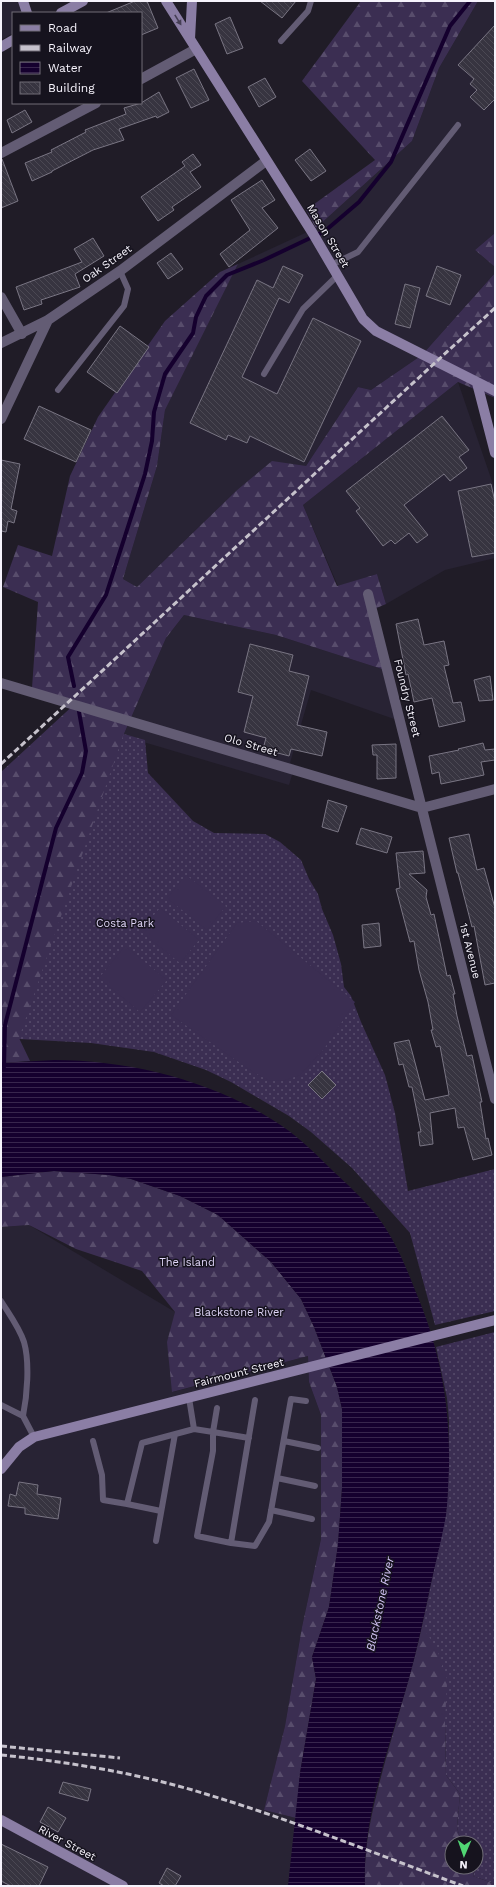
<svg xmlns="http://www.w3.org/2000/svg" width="496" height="1887" viewBox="0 0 496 1887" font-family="'Work Sans',sans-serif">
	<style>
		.built { fill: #282334 }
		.grass { fill: url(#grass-dots) }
		.forest { fill: url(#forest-firs) }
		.garden { fill: #3b2e52 }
		.water { fill: url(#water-rules) }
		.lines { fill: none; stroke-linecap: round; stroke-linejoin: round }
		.stream { stroke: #15002e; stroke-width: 4 }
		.building { fill: url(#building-back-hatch); stroke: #797583 }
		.lane { stroke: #635c74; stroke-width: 6 }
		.street { stroke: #635c74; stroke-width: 10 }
		.secondary { stroke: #8b7ea5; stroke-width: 10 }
		.rail { stroke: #c6c2cc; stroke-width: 3; stroke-dasharray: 6 3; stroke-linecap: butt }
		.oneway { fill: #453e54 }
		.labels { text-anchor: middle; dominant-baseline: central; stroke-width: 3; stroke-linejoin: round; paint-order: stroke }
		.street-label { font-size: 11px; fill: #f6f3fc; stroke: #16131e }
		.park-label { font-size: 11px; fill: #dfd5f7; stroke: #16131e }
		.water-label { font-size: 12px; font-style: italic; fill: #d1c2f4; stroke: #16131e }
	</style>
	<defs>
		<pattern id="grass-dots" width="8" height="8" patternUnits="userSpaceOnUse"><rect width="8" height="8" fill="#3b2e52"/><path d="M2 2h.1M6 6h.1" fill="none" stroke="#584d6c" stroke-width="1.8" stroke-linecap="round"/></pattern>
		<pattern id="forest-firs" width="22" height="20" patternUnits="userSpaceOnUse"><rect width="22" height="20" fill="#3b2e52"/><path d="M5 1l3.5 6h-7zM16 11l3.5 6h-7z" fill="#584d6c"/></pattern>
		<pattern id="water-rules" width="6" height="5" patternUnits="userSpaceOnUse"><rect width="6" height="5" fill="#15002e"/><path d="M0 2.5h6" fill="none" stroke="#38264d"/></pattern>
		<pattern id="building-back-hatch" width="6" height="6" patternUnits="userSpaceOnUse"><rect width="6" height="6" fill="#373440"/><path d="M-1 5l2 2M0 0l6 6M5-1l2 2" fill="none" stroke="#4b4853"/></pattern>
	</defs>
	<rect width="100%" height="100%" fill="#201c27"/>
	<path class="built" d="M1 1H25L30 13H13V33L1 40Z
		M478 1H495V233L475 250 495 267V273L422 355 371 390 358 387 306 466 236 491 137 587 123 579 157 466 165 410 238 264 316 228 412 141 439 68Z
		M458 382 495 490V558L445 570 386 604 377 574 338 586 303 505Z
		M184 615 276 635 385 670 397 720 311 690 290 763 295 765 289 785 123 736 166 638Z
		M29 1225 175 1312 173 1392 308 1356 309 1382 321 1415V1539L302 1627 285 1726 264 1810 296 1818 288 1886H4L1 1884V1227Z"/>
	<path class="grass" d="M110 730 145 740 148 773 193 821 214 833 265 834 280 842 301 860 309 879 318 894 322 909 333 935 341 964 344 987 351 996 361 1022 385 1075 395 1113 408 1191 495 1169V1311L435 1325 410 1233 352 1168 311 1132 289 1116 231 1082 206 1070 154 1052 91 1043 1 1038Z
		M495 1332V1884L473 1876 476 1867V1843H461L457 1827 460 1794 446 1775 445 1722 422 1626 446 1513 448 1487 449 1421 447 1398 436 1347Z"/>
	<path class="forest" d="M361 1H478L439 68 412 141 316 228 306 210 375 160 302 81Z
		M495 233V267L475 250Z
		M238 264 165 410 157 466 123 579 137 587 236 491 272 461 306 466 358 387 371 390 422 355 495 273V398L458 382 303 505 337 586 377 574 386 604 372 610 385 670 276 635 184 615 166 638 123 736 19 1038 30 1061 1 1063V772L78 701 32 688 38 602 3 587 18 545 52 556 70 476 98 417 165 321 220 272Z
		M54 1171 109 1175 131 1179 180 1196 218 1215 271 1262 301 1299 314 1327 337 1387 342 1409V1488L338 1545 329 1607 312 1657 316 1679 300 1773 296 1818 264 1810 285 1726 302 1627 321 1539V1415L309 1382 308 1356 172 1392 167 1342 175 1312 142 1271 76 1249 29 1225 1 1227V1177Z
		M422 1626 437 1649 447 1679 445 1722 446 1775 460 1794 457 1827 461 1843H452V1867H475L473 1876 495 1884V1886H365C363 1840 376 1795 388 1751 400 1709 413 1668 422 1626Z"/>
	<path class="garden" d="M186 875 226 906 207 930 167 898Z
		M160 908 199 940 180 963 140 931Z
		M256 921 355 1002 324 1049 300 1075 283 1081 268 1080 253 1072 171 1015 237 923Z
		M125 946 167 980 140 1012 99 978Z"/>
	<path class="water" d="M54 1060C132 1060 217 1082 282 1126 301 1139 318 1156 334 1172 347 1184 361 1197 372 1210 392 1233 404 1262 415 1290 440 1349 450 1403 449 1467 448 1483 448 1500 446 1515 442 1538 436 1561 431 1583 424 1616 417 1650 408 1682 389 1748 362 1817 365 1886H288L300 1773 316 1679 312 1657 329 1607 338 1544 342 1488V1409L337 1387 314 1327 301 1299 271 1262 218 1215 180 1196 131 1179 109 1175 54 1171 1 1177V1063Z"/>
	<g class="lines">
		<path class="stream" d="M74 686 68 657 106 595 145 474 152 441 154 412 165 374 193 333 196 317 206 296 227 275 264 260 325 231 359 202 391 162 450 26 470 1
			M4 1067 5 1025 56 828 82 773 86 751 78 706"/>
	</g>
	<path class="building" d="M135 1H147L158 28 141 35V13H106Z
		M260 1H296L282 18Z
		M230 17 243 48 227 54 215 24Z
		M495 25V99L484 110 470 97 477 90 470 84 474 79 458 65Z
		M194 69 209 100 191 108 176 78Z
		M265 78 276 97 259 107 248 87Z
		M159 92 169 112 157 118 156 116 119 129 124 140 93 150 52 171V172L32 181 25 163 52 152 51 150 86 132 85 130 126 114 124 108 141 103Z
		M25 110 32 122 12 133 7 120Z
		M310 149 326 171 311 181 295 160Z
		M193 154 201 165 190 172 201 187 172 207 174 210 158 221 141 197 185 166 182 162Z
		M1 159H2L18 201 1 208Z
		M262 180 275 200 262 208 278 228 229 267 220 254 250 230 231 200Z
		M93 238 104 256 75 274 80 287 41 300 42 304 24 310 16 287 82 262 74 249Z
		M171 253 183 269 168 279 157 263Z
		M283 266 303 275 289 303 279 298 242 377 277 394 313 318 361 341 304 462 250 436 247 443 228 435 226 440 190 423 257 280 273 288Z
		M437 266 461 275 450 305 426 296Z
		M405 284 420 288 410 328 395 324Z
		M120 326 149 347 117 393 87 372Z
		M39 406 91 430 76 462 24 439Z
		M442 416 469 450 459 457 467 468 450 481 444 474 404 505 428 535 417 543 409 533 395 544 391 540 383 546 356 511 360 508 346 491Z
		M1 460 20 464 11 509 17 511 14 523 8 521 6 532 1 531Z
		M491 484 495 502V553L472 557 458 491Z
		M418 619 424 645 444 641 449 665 444 666 453 703 461 702 465 721 439 727 432 698 414 702 408 674 406 675 396 624Z
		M250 644 293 655 289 671 309 676 297 725 327 732 322 756 291 749 289 756 263 749 266 738 244 732 253 696 238 692Z
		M490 676 493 700 479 701 474 680Z
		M483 743 485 750 495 749V760L481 762 484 775 441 784 439 772 432 774 429 756 459 750 458 749Z
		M396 744V778L377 779V755H373L372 745Z
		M328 800 347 806 338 832 322 827Z
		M361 828 392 837 387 853 356 844Z
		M469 834 477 870 484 868 495 908V983L485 985 474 926 472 927 458 873H457L449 838Z
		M423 851 425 873 409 874 427 890 426 897 431 915 434 914 447 976 450 975 455 994H453L457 1016 467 1056 472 1055 482 1102H480L486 1139 488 1138 492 1155 473 1160 464 1127 458 1128 455 1108 430 1113 433 1144 420 1146 418 1132H421L412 1087H409L403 1064 399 1065 394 1043 409 1040 425 1100 449 1095 440 1046 436 1047 431 1030H433L428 1002 419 970 414 941 410 942 396 889 400 888 396 853Z
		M379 923 381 946 364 948 362 925Z
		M322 1071 336 1085 322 1099 308 1085Z
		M19 1482 38 1485 37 1494 61 1498 58 1519 25 1514V1508L8 1506 10 1494 16 1496Z
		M63 1782 91 1789 88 1801 59 1793Z
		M48 1807 66 1818 58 1832 40 1822Z
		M1 1844 48 1867 39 1886H11L1 1881Z
		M167 1868 181 1876 175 1886H164L159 1883Z"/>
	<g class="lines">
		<path class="lane" d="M281 41 308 11 311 1
			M331 265 358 252 458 125
			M264 374 303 309 337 276
			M58 390 124 306 128 289 120 271
			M1 1301C9 1314 19 1327 24 1342 30 1363 27 1396 23 1416
			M1 1405 23 1416 34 1437
			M194 1429 213 1432 217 1408
			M249 1438 213 1432V1451L197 1536 231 1543 255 1400
			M93 1441 102 1475 103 1500 127 1504 142 1443 194 1429 189 1398
			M284 1441 318 1448
			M277 1478 315 1486
			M127 1504 161 1511
			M271 1510 312 1519
			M156 1541 175 1434
			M231 1543 255 1546 269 1522 291 1399 306 1401"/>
		<path class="street" d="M141 79 196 49
			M1 153 96 103
			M1 297 22 334
			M1 343 48 320
			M1 419 48 320 120 271 266 161
			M368 594 495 1099
			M1 683 422 808 495 789"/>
		<path class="secondary" d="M23 1 27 13
			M166 1 312 232 363 319 376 331 495 391
			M61 13 83 1
			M190 39 192 1
			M1 47 13 40
			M477 383 495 453
			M1 1469 19 1447 34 1437 495 1320
			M1 1820 123 1886"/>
		<path class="rail" d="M1 764C166 613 329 459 495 308
			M1 1746 120 1758
			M1 1755C71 1762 142 1774 209 1795 295 1821 379 1855 463 1886"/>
	</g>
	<defs><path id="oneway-solid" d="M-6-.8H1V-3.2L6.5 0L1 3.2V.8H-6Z"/></defs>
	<use class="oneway" href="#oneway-solid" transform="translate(178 20) rotate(58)"/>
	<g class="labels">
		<g class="street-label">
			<text transform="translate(328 236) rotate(59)">Mason Street</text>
			<text transform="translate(107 264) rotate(-35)">Oak Street</text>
			<text transform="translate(407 698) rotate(76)">Foundry Street</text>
			<text transform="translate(251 745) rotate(16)">Olo Street</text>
			<text transform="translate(470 951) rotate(76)">1st Avenue</text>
			<text transform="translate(239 1373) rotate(-14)">Fairmount Street</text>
			<text transform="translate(67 1843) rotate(28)">River Street</text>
		</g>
		<g class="park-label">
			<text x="125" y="923">Costa Park</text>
			<text x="187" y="1262">The Island</text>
			<text x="239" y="1312">Blackstone River</text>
		</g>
		<g class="water-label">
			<text transform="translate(380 1604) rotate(-78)">Blackstone River</text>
		</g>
	</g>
	<rect width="496" height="1887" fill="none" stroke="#f6f3fc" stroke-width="4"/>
	<rect x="12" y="12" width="130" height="92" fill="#16131e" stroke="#706d77"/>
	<rect x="20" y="25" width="20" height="6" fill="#8b7ea5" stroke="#706d77"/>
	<text x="48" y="32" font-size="12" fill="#f6f3fc">Road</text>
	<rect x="20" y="45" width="20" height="6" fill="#c6c2cc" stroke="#706d77"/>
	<text x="48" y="52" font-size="12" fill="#f6f3fc">Railway</text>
	<rect x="20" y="62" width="20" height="12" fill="url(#water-rules)" stroke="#706d77"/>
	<text x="48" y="72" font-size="12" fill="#f6f3fc">Water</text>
	<rect x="20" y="82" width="20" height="12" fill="url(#building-back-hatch)" stroke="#706d77"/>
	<text x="48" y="92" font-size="12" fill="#f6f3fc">Building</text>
	<g transform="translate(464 1855) rotate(182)"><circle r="19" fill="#16131e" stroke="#706d77"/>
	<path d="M0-3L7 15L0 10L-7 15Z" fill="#51d674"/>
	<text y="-6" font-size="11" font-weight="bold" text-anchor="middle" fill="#f6f3fc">N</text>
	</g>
</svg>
